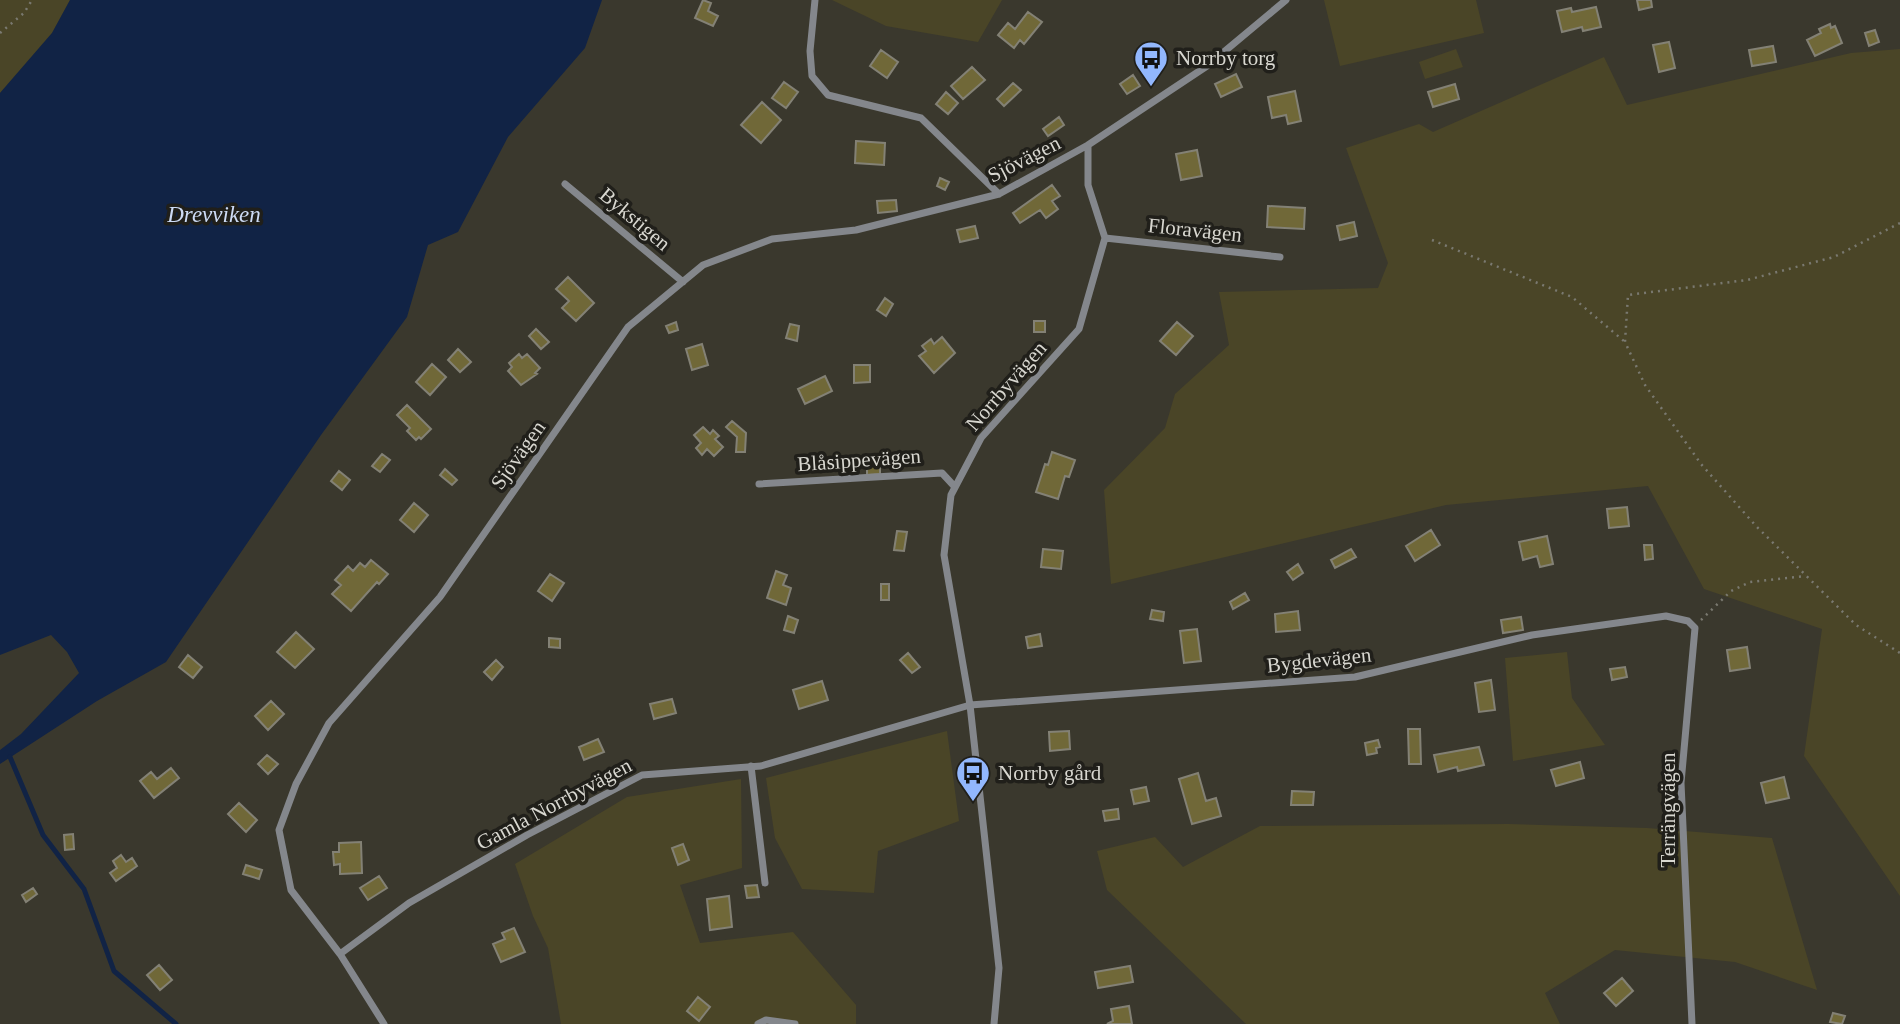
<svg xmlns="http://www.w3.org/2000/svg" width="1900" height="1024" viewBox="0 0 1900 1024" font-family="'Times New Roman',serif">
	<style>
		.green { fill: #4a4527 }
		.water { fill: #112345 }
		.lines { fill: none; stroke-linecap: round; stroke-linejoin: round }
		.stream { stroke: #112345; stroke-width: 5 }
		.building { fill: #706838; stroke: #838175; stroke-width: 2 }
		.path { stroke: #7a7970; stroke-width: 2.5; stroke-dasharray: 2 5; stroke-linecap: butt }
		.street { stroke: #84878c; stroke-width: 7 }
		.labels { text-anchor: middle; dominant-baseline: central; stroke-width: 7; stroke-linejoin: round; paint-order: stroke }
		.poi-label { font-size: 21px; fill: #d8d7d0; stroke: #201f1a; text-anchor: start }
		.street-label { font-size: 21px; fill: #d8d7d0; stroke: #201f1a }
		.water-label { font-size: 23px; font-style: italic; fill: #cddbf5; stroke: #201f1a }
	</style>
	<rect width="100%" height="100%" fill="#3a382d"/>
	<path class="green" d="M0 0H70L52 33 0 93Z
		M832 0H1002L978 42 886 26Z
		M1324 0H1476L1484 33 1340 66Z
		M1456 49 1463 67 1425 79 1419 62Z
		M1900 49V896L1804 756 1822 629 1704 589 1648 486 1446 505 1111 584 1104 490 1165 428 1175 394 1229 345 1219 292 1378 288 1388 263 1346 148 1419 124 1433 132 1604 57 1627 105 1851 53Z
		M1567 652 1572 698 1605 745 1513 761 1505 658Z
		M947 731 959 821 878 851 874 893 802 889 775 838 766 778Z
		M741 779 742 868 680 885 700 943 793 932 856 1005V1024H561L548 948 533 916 515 864 627 797Z
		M1508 824 1647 828 1772 838 1817 990 1735 962 1615 950 1545 993 1560 1024H1246L1107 890 1097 851 1155 837 1183 867 1260 826Z"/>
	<path class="water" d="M70 0H602L585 48 508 137 458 232 428 245 407 317 321 435 166 662 97 701 0 764V750L21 734 79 673 67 652 51 635 0 655V93L52 33Z"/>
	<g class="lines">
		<path class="stream" d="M10 757 43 835 84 889 114 971 176 1024"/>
	</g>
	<path class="building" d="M703 0 711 3 708 11 718 16 713 26 695 18Z
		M1637 0H1651L1652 7 1639 10Z
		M1596 7 1601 27 1583 31 1582 27 1562 32 1557 11 1571 8 1572 12Z
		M1028 12 1042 22 1024 44 1020 40 1014 48 998 35 1008 23 1015 29Z
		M1830 24 1831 28 1835 26 1842 43 1815 56 1807 40 1821 33 1819 29Z
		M1875 30 1879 42 1869 46 1865 33Z
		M1669 42 1675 68 1659 72 1653 45Z
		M1773 46 1776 62 1752 66 1749 50Z
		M881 50 898 62 887 78 870 66Z
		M972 67 985 80 963 99 951 86Z
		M1236 74 1242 87 1221 97 1215 84Z
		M1133 75 1140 86 1127 94 1120 84Z
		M784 82 798 92 786 108 772 98Z
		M1013 83 1021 90 1004 106 997 99Z
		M1455 84 1459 99 1433 107 1428 92Z
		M1295 91 1301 121 1288 124 1286 115 1272 118 1268 97Z
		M946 92 958 103 948 114 936 104Z
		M762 102 781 120 761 143 741 125Z
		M1059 117 1064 125 1048 136 1043 129Z
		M856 141 885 143 884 165 855 163Z
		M1197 150 1202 176 1181 180 1176 154Z
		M940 178 949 182 945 190 937 186Z
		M1052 185 1060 196 1052 201 1058 209 1046 218 1040 210 1020 223 1013 213Z
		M896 200 897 211 878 213 877 201Z
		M1268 206 1305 208 1304 229 1267 227Z
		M1354 222 1357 236 1340 240 1337 226Z
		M975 226 978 238 960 242 957 230Z
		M568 277 594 303 576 321 562 308 569 301 556 289Z
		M885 298 893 304 886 316 877 310Z
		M1034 321H1045V332H1034Z
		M676 322 678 330 669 333 666 326Z
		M1177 322 1193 336 1176 355 1160 341Z
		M790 324 799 326 797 341 786 338Z
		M536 329 549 342 541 349 529 336Z
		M942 337 955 353 934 373 919 356 926 351 922 346 931 339 934 344Z
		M702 344 708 365 692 370 686 349Z
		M458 349 471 362 460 372 448 360Z
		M519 354 522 358 527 354 540 368 535 373 537 374 521 385 508 371 512 367 509 363Z
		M432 364 446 377 430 395 416 382Z
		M854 365H870V382L854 383Z
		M825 376 832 391 805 404 798 389Z
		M407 405 431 429 421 439 419 437 416 440 407 431 410 428 397 415Z
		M732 421 746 433 745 452H736L737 437 726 427Z
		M703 427 710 434 713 430 719 436 715 439 723 447 714 456 707 449 702 455 696 448 701 443 694 435Z
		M1052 452 1075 460 1069 477 1065 476 1058 499 1036 492 1045 464 1048 465Z
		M382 454 390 460 380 472 372 466Z
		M880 461V474L867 475V462Z
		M445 469 457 480 452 485 440 475Z
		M339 471 350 480 342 490 331 481Z
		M414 503 428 515 414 532 400 520Z
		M1627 507 1629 526 1609 528 1607 509Z
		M1431 530 1440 545 1415 561 1406 546Z
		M897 531 907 532 904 551 894 550Z
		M1547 536 1553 564 1540 567 1537 556 1523 560 1519 542Z
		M1644 545H1652L1653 559 1645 560Z
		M1043 549 1063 551 1061 569 1041 567Z
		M1351 549 1356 557 1335 568 1331 560Z
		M371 560 388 574 379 584 377 582 351 611 332 594 341 585 335 580 348 566 353 571 360 563 365 567Z
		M1298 564 1303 573 1293 580 1287 572Z
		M776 571 787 575 783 585 791 588 786 605 767 598Z
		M550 574 564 583 552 601 538 591Z
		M881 584H889V600H881Z
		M1245 593 1249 600 1233 609 1230 602Z
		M1152 610 1164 612 1163 621 1150 619Z
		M1298 611 1300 630 1276 632 1275 614Z
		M788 616 798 620 794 633 784 630Z
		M1521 617 1523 630 1503 633 1501 620Z
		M1197 629 1201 661 1184 663 1180 631Z
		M296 632 314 649 295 668 277 652Z
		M1040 634 1042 646 1028 648 1026 637Z
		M549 638 560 639V648L549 647Z
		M1747 647 1750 668 1730 671 1727 650Z
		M908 653 920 667 912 673 900 660Z
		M188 655 202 667 193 678 179 667Z
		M496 660 503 667 492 680 484 672Z
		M1625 667 1627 677 1612 680 1610 669Z
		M1491 680 1495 710 1479 712 1475 683Z
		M822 681 828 700 799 709 793 690Z
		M672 699 676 713 654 719 650 704Z
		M271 701 284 714 268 730 255 716Z
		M1408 729H1420L1421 764H1409Z
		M1069 731 1070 749 1050 751 1049 732Z
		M598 739 604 752 584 760 579 747Z
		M1378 740 1380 747 1376 748 1377 753 1367 755 1365 743Z
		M1479 747 1484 765 1458 771 1457 767 1438 772 1434 755Z
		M267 755 278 764 268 774 258 764Z
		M1580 762 1584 778 1556 786 1551 770Z
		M171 768 179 778 154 798 140 781 151 772 157 779Z
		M1198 773 1206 801 1216 798 1221 816 1192 824 1179 779Z
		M1784 777 1789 798 1766 803 1761 783Z
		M1146 787 1149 801 1134 804 1131 790Z
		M1292 791 1314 792 1313 805H1291Z
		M239 803 257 820 246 832 228 814Z
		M1118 809 1119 819 1105 821 1103 811Z
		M73 834 74 849 65 850 64 835Z
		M361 842 362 873 340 874V864L334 865 333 852H339V843Z
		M683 844 689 860 678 865 672 848Z
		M121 855 126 862 132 858 137 866 116 881 110 873 117 868 113 861Z
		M246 865 262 870 259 879 243 874Z
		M379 876 387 888 368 900 360 888Z
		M757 885 759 897 747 898 745 886Z
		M33 888 37 894 26 902 22 895Z
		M729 896 732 927 710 930 707 899Z
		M514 928 525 952 501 962 493 944 505 939 502 933Z
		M159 965 172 980 160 990 147 975Z
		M1130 966 1133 982 1098 988 1095 972Z
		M1622 978 1633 991 1616 1006 1604 993Z
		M698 997 710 1007 699 1021 687 1011Z
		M1129 1006 1132 1024H1107L1113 1021 1111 1009Z
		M1833 1013 1845 1016 1842 1024 1830 1022Z"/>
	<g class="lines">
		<path class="path" d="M0 33 24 13 32 0
			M1900 223 1834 257 1747 280 1628 295 1625 342 1645 385 1701 464 1756 526 1856 625 1900 653
			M1432 240 1572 297 1625 342
			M1701 620 1731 591 1750 582 1806 576"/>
		<path class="street" d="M815 0 810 51 812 76 828 95 921 118 999 194
			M565 184 683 282
			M1105 238 1280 257
			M759 484 942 473 955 487
			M751 766 765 883
			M340 954 409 903 527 835 642 775 761 766 970 705 1355 677 1532 635 1666 616 1688 621 1695 628 1681 783 1692 1024
			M384 1024 340 954 291 890 279 830 296 784 329 723 440 597 628 327 703 265 772 239 856 230 999 194 1088 145
			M758 1024 766 1020 795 1024
			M994 1024 999 968 970 705 944 555 951 495 981 438 1079 329 1105 238 1088 185V145L1207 66 1286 0"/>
	</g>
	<defs>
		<g id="bus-pin" transform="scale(1.75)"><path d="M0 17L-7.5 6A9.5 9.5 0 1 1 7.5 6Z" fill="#92b7fd" stroke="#201f1a"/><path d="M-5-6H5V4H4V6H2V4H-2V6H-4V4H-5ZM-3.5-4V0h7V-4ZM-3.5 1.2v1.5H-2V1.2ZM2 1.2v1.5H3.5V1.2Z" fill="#111"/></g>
	</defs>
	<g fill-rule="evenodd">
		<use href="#bus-pin" x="1151" y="58"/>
		<use href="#bus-pin" x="973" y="773"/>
	</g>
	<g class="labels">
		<g class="poi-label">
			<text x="1176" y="58">Norrby torg</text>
			<text x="998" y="773">Norrby gård</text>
		</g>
		<g class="street-label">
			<text transform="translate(1024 159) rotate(-27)">Sjövägen</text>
			<text transform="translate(635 219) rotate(40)">Bykstigen</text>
			<text transform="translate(1195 230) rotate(6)">Floravägen</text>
			<text transform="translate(1006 386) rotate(-49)">Norrbyvägen</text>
			<text transform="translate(518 455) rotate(-55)">Sjövägen</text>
			<text transform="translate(859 460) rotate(-4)">Blåsippevägen</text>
			<text transform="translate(1319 660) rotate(-6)">Bygdevägen</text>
			<text transform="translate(554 804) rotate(-28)">Gamla Norrbyvägen</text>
			<text transform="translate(1668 810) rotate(-90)">Terrängvägen</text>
		</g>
		<g class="water-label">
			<text x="214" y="214">Drevviken</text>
		</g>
	</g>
</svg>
